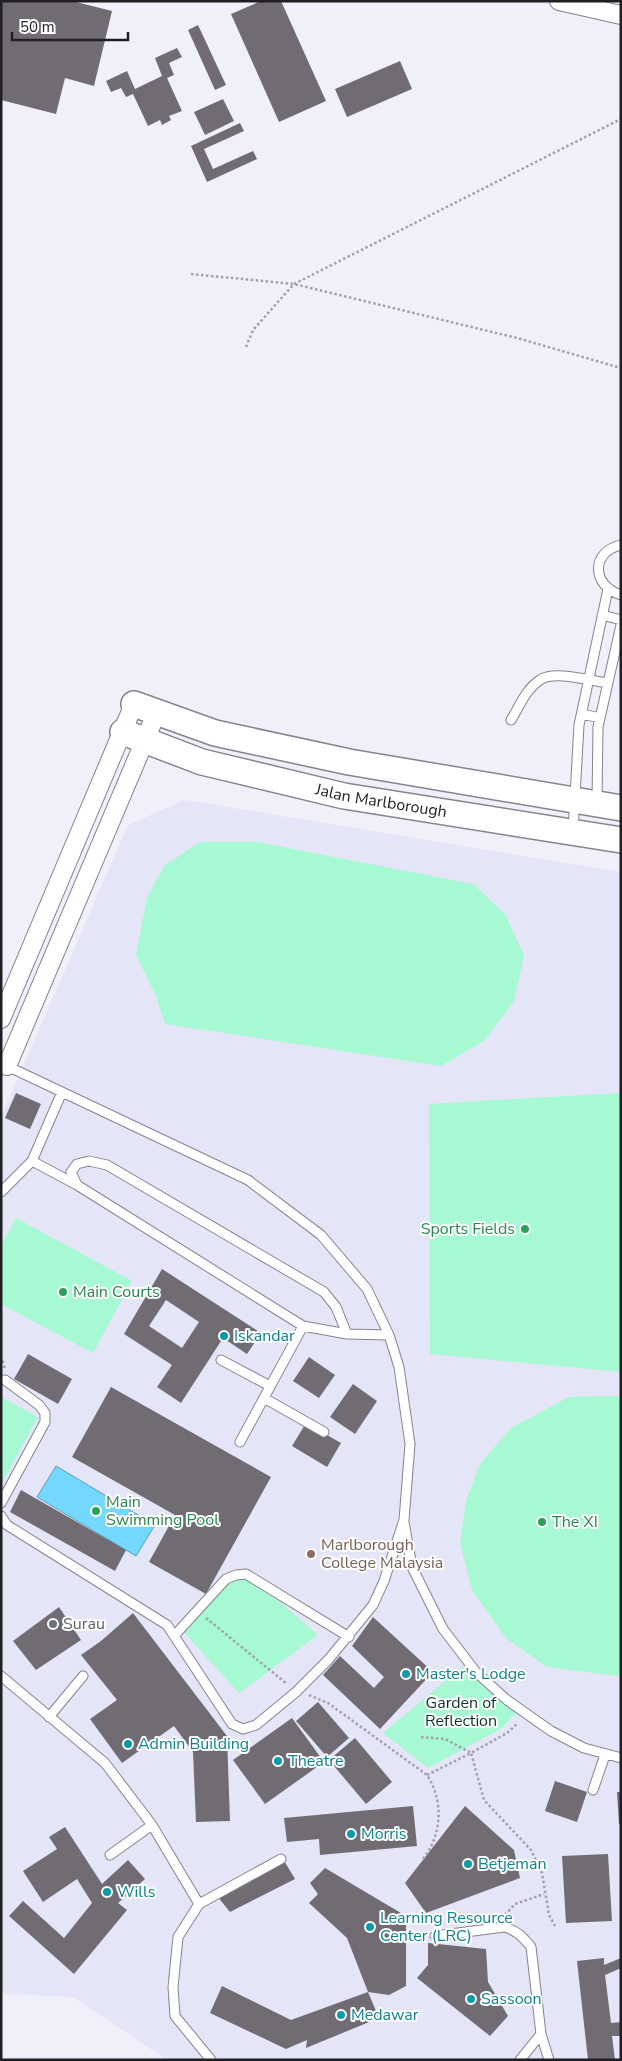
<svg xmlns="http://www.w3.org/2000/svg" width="622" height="2061" viewBox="0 0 622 2061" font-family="'Nunito Sans',sans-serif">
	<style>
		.built { fill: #e4e5f7 }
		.green { fill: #a6f9d2 }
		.water { fill: #74d7fe; stroke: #5aa0bc }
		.building { fill: #716c74; fill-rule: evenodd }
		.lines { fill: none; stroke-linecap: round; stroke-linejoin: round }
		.lane-casing { stroke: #84848e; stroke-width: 11 }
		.street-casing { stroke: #84848e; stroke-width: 20 }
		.secondary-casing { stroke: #84848e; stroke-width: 28 }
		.path { stroke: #a1a1aa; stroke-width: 2.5; stroke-dasharray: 2.5 2.5; stroke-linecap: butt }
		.lane { stroke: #fff; stroke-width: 9 }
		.street { stroke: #fff; stroke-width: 18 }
		.secondary { stroke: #fff; stroke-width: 25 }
		.leisure-dot { fill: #2e9e5b; stroke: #fff; stroke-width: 2 }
		.culture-dot { fill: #0f9aa8; stroke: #fff; stroke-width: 2 }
		.education-dot { fill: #8d6e63; stroke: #fff; stroke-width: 2 }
		.worship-dot { fill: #6b7280; stroke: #fff; stroke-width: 2 }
		.labels { text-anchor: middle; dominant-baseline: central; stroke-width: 4; stroke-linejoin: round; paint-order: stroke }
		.street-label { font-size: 16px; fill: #1f1f23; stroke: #fff }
		.leisure-label { font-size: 16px; fill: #27864d; stroke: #fff; text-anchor: start }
		.culture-label { font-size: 16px; fill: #0d838f; stroke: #fff; text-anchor: start }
		.education-label { font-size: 16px; fill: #785e54; stroke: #fff; text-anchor: start }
		.worship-label { font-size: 16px; fill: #5b616d; stroke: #fff; text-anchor: start }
		.park-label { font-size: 16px; fill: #093424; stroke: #fff }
	</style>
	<rect width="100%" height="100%" fill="#f0f0fb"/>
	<path class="built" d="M184 800 621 872V2060H167L73 1997 9 1994 1 1992V1117L128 825Z"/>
	<path class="green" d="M200 842H257L473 884 505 914 524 955 514 1001 485 1040 441 1066 165 1024 156 996 136 955 147 898 164 866Z
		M621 1069V1372L430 1354 429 1104 619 1093Z
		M16 1218 132 1281 93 1353 1 1304V1245Z
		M621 1396V1674L618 1676 547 1667 506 1638 472 1590 460 1543 466 1501 480 1464 511 1428 569 1397Z
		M1 1397 38 1417 1 1485Z
		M242 1569 318 1635 239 1693 181 1629Z
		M463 1666 516 1713 502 1728 428 1768 383 1733Z"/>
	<path class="water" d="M56 1466 155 1525 136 1556 37 1497Z"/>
	<path class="building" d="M1 1H72L112 11 94 86 65 78 56 114 1 100Z
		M261 1H281L326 101 279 122 231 14Z
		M198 25 226 85 215 90 188 30Z
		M177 48 182 57 169 63 174 75 167 78 182 111 169 116 171 120 162 125 160 120 148 126 133 94 126 97 121 88 111 92 106 81 127 71 135 89 162 76 155 58Z
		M400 61 412 89 347 117 335 89Z
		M223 99 234 121 205 135 194 112Z
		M240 123 244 131 204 149 213 169 253 151 257 159 207 182 191 146Z
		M16 1093 41 1104 30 1129 5 1118Z
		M162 1269 261 1333 247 1354 223 1338 181 1403 157 1387 172 1365 124 1334ZM166 1300 199 1322 182 1348 149 1326Z
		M28 1354 72 1379 58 1404 14 1379Z
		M309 1357 335 1375 319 1398 293 1381Z
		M353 1384 377 1401 355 1434 330 1417Z
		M111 1387 271 1477 206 1594 149 1562 175 1515 72 1457Z
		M306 1423 341 1443 327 1467 292 1446Z
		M21 1490 126 1550 115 1571 10 1512Z
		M59 1607 81 1640 36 1670 13 1641Z
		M133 1613 227 1736 230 1821 196 1822 193 1752 174 1726 122 1763 90 1719 117 1700 81 1655 101 1641Z
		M373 1617 433 1672 380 1729 323 1675 340 1656 374 1688 384 1677 352 1646Z
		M318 1702 349 1738 327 1757 296 1721Z
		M292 1718 324 1762 265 1804 233 1760Z
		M355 1738 392 1782 366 1804 329 1760Z
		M555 1781 587 1792 577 1822 545 1811Z
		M617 1792H621V1824H619Z
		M413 1806 417 1846 320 1855 319 1839 287 1842 284 1818Z
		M465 1806 514 1850 520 1878 426 1913 405 1883Z
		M65 1827 102 1884 128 1860 145 1879 118 1903 127 1910 74 1974 9 1916 23 1901 64 1938 92 1903 77 1879 43 1902 23 1871 57 1849 49 1837Z
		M608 1854 612 1921 566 1923 562 1856Z
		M283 1859 295 1879 230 1912 217 1896Z
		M325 1868 406 1916V1986L389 1995 368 1992 347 1938 309 1903 318 1894 310 1883Z
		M428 1943 486 1949 488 1982 508 2016 490 2036 417 1978 428 1965Z
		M604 1958V1965L621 1958V1968L605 1975 611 2023 621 2022V2036H612L615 2060H588L577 1961Z
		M222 1986 291 2020 368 1992 379 2018 306 2048 307 2040 286 2049 210 2013Z"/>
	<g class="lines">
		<g class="lane-casing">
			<path id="lane" d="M621 545C590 552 592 586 621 595
				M602 615 621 620
				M582 714 600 718
				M511 720C519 707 526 689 540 680 554 670 591 681 608 683
				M597 802 598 727 621 625
				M573 831 579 725 608 589
				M32 1161 77 1185 303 1326 347 1334 389 1335
				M77 1185 71 1172 77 1164 89 1161 107 1165 324 1292 336 1307 347 1334
				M1 1192 32 1161 62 1092
				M221 1360 270 1386
				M264 1398 324 1432
				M240 1442 303 1326
				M1 1503 45 1422V1413L39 1405 5 1380
				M1 1516 7 1525 167 1625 232 1724 243 1729 256 1725 296 1692 329 1659 373 1605 384 1581 404 1520 410 1444 399 1367 389 1335 367 1289 321 1235 248 1180 7 1066
				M404 1522 412 1567 443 1629 476 1672 507 1700 551 1731 584 1748 621 1758
				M174 1636 226 1579 236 1575 246 1574 349 1637
				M1 1676 105 1763 152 1825 199 1904
				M49 1717 83 1676
				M593 1790 605 1755
				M110 1855 152 1825
				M435 1936 504 1927C516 1930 523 1937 531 1947L541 2034 549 2060
				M211 2060 175 2016 173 1987 178 1937 199 1904 281 1859
				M520 2060 541 2034"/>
		</g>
		<g class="street-casing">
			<path id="street" d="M559 1 621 15
				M1 1019 134 704
				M1 1063 7 1066 156 714"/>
		</g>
		<g class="secondary-casing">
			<g id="secondary">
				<path d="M134 704 215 733 349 762 621 808"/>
				<path id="s1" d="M123 732 202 762 344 796 621 840"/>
			</g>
		</g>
		<path class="path" d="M191 274 294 284 517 338 621 368
			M246 347 253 330 294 284 621 119
			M1 1356 5 1369
			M206 1618 287 1684
			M309 1695 328 1703 427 1775C444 1801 442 1835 423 1859
			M421 1737 445 1739 471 1753 507 1733 518 1723
			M427 1775 471 1753 484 1800 531 1850 542 1873 549 1915 555 1926
			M505 1915 515 1904 544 1894"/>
		<use href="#lane" class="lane"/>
		<use href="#street" class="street"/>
		<use href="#secondary" class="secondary"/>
	</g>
	<g class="leisure-dot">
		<circle cx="525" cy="1229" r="5"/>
		<circle cx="63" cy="1292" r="5"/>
		<circle cx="96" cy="1511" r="5"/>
		<circle cx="542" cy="1522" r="5"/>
	</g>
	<g class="culture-dot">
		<circle cx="224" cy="1336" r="5"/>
		<circle cx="406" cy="1674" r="5"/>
		<circle cx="128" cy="1744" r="5"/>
		<circle cx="278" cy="1761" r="5"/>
		<circle cx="351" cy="1834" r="5"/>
		<circle cx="468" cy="1864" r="5"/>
		<circle cx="107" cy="1892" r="5"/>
		<circle cx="370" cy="1927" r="5"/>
		<circle cx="471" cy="1999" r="5"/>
		<circle cx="341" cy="2015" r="5"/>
	</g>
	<circle class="education-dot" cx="311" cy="1554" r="5"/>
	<circle class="worship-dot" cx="53" cy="1624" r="5"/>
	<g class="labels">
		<g class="street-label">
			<text stroke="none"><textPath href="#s1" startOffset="268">Jalan Marlborough</textPath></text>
		</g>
		<g class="leisure-label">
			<text x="515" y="1229" text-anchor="end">Sports Fields</text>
			<text x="73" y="1292">Main Courts</text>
			<text x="106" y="1502">Main<tspan x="106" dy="18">Swimming Pool</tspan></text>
			<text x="552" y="1522">The XI</text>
		</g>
		<g class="culture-label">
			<text x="234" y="1336">Iskandar</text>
			<text x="416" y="1674">Master's Lodge</text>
			<text x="138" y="1744">Admin Building</text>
			<text x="288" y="1761">Theatre</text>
			<text x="361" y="1834">Morris</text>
			<text x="478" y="1864">Betjeman</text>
			<text x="117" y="1892">Wills</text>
			<text x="380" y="1918">Learning Resource<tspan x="380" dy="18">Center (LRC)</tspan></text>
			<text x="481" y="1999">Sassoon</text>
			<text x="351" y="2015">Medawar</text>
		</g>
		<g class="education-label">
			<text x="321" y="1545">Marlborough<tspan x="321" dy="18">College Malaysia</tspan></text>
		</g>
		<g class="worship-label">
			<text x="63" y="1624">Surau</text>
		</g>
		<g class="park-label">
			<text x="461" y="1703">Garden of<tspan x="461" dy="18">Reflection</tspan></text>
		</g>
	</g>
	<rect width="622" height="2061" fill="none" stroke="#1f1f23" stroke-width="5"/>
	<path d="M12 32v8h116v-8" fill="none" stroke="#1f1f23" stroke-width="2.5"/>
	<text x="20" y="32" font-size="15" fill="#1f1f23" stroke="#ffffff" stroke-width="4" paint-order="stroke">50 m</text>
</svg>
